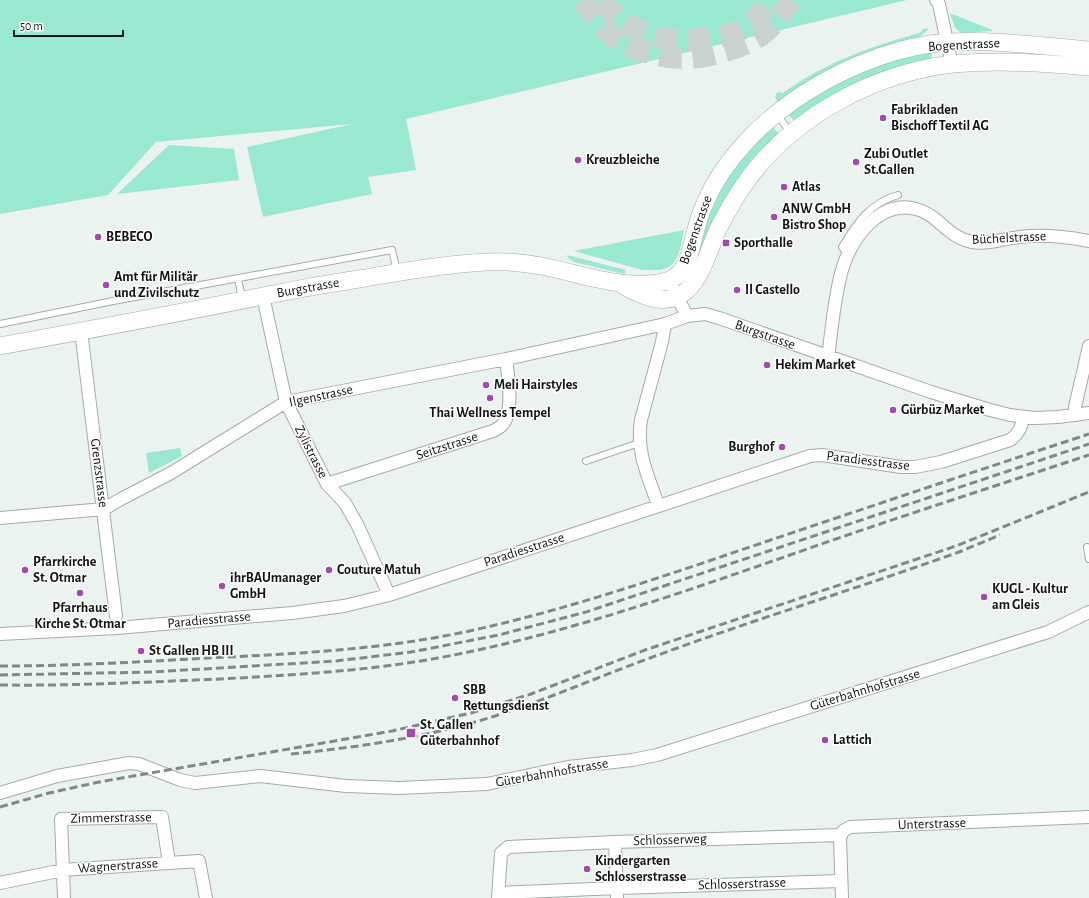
<svg xmlns="http://www.w3.org/2000/svg" width="1089" height="898" viewBox="0 0 1089 898" font-family="'Alegreya Sans',sans-serif">
	<style>
		.green { fill: #98e9cf }
		.lines { fill: none; stroke-linecap: round; stroke-linejoin: round }
		.motorway-tunnel { stroke: #c9d2cf; stroke-width: 22; stroke-dasharray: 22 11; stroke-linecap: butt }
		.service-casing { stroke: #a3aba8; stroke-width: 8 }
		.minor-casing { stroke: #a3aba8; stroke-width: 14 }
		.secondary-casing { stroke: #a3aba8; stroke-width: 18 }
		.service { stroke: #fff; stroke-width: 6 }
		.minor { stroke: #fff; stroke-width: 12 }
		.secondary { stroke: #fff; stroke-width: 17 }
		.rail { stroke: #828886; stroke-width: 3; stroke-dasharray: 8 4; stroke-linecap: butt }
		.poi-dot { fill: #a347b1; stroke: #fff; stroke-width: 1.5 }
		.labels { text-anchor: middle; dominant-baseline: central; stroke-width: 3; stroke-linejoin: round; paint-order: stroke }
		.street-label { font-size: 14px; fill: #111413; stroke: #fff }
		.poi-label { font-size: 14px; font-weight: bold; fill: #111413; stroke: #fff; text-anchor: start }
	</style>
	<rect width="100%" height="100%" fill="#eaf3f0"/>
	<path class="green" d="M0 0H907L406 119 416 170 368 177 372 194 263 217 247 147 352 124 156 142 108 195 0 214Z
		M950 13 992 30V31L961 33 955 28Z
		M928 28 929 29 918 38C867 50 818 69 778 103L775 96 778 92 783 93C824 63 871 46 920 33L923 29Z
		M932 51 931 61 795 122 787 113 805 100 868 67Z
		M772 126 780 135 691 268 704 220 732 170Z
		M169 145 234 149 239 180 117 194Z
		M684 230 680 250 675 261 669 267 660 270H642L574 251Z
		M567 255 626 270 624 274 620 273 574 262 568 258Z
		M180 448 182 456 149 473 146 453Z"/>
	<g class="lines">
		<path class="motorway-tunnel" d="M582 0C593 14 608 36 624 44 640 52 666 58 684 58 702 59 741 48 757 38 772 29 781 13 792 0
			M602 0C606 5 611 12 616 16 623 22 637 31 645 34 669 44 722 41 744 28 756 21 764 11 772 0"/>
		<g class="service-casing">
			<path id="service" d="M777 114 790 132
				M848 255 842 247C857 222 870 203 898 195
				M238 279 242 298
				M0 324 113 301 392 250 397 271
				M586 461 639 443
				M1087 547 1089 559"/>
		</g>
		<g class="minor-casing">
			<path id="minor" d="M936 0 939 4 952 65
				M669 281 687 316 705 314 719 318 931 392 990 410 1010 415 1035 418 1058 417 1089 413
				M263 296 286 402 327 484 345 503 358 526 389 595
				M81 331 116 616
				M828 357C832 328 834 298 842 270 851 239 879 199 916 209 938 214 948 238 972 242 988 245 1004 238 1020 237 1043 234 1067 237 1089 241
				M1076 415 1075 407 1089 346
				M327 484 493 431C497 429 501 427 503 424 514 411 508 375 506 359
				M658 505C648 475 636 453 641 420L662 342 665 324 687 316
				M0 518 104 509 121 499 171 473 286 402 506 359 665 324
				M0 634 117 628 292 613 344 606 389 595 810 456 822 455 901 467H915L941 462 1010 440C1019 434 1022 427 1023 417
				M0 793 57 776 129 763 139 764 180 780 195 783 260 776 346 786 399 788 487 784 568 767 632 760 657 755 1048 632 1089 612
				M615 842 617 898
				M0 883 63 870 199 861 206 898
				M499 893 617 888 841 881
				M64 898 61 819 162 817 169 863
				M498 898 501 853 508 847 615 842 841 835
				M842 898 840 838 843 831 850 827 1089 817"/>
		</g>
		<g class="secondary-casing">
			<path id="secondary" d="M622 285C641 296 667 308 686 291 703 276 709 249 718 229 726 214 734 199 744 185 790 118 873 73 953 64 999 60 1044 63 1089 67
				M0 346C88 330 176 314 263 296 297 289 331 283 365 278 405 271 446 264 486 262 502 261 525 263 541 266 579 273 628 292 667 281 689 275 691 245 697 226 699 218 702 210 705 203 742 116 857 48 949 42 996 40 1043 46 1089 50"/>
		</g>
		<use href="#service" class="service"/>
		<use href="#minor" class="minor"/>
		<use href="#secondary" class="secondary"/>
		<path class="rail" d="M0 666C70 666 139 662 208 658 291 654 374 650 455 634 553 614 647 582 741 550 857 511 973 472 1089 434
			M0 675 152 672 336 661 411 652 499 635 586 612 1089 444
			M0 685C73 686 146 682 220 679 293 675 366 671 438 658 558 636 675 595 790 555 889 520 989 488 1089 455
			M291 754C360 747 429 737 495 716 548 699 598 677 650 658 752 620 856 589 959 552L1000 535
			M0 807 49 793 99 782 392 731 471 713 531 694 645 650 956 546 1089 492"/>
	</g>
	<g class="poi-dot">
		<circle cx="883" cy="118" r="4"/>
		<circle cx="578" cy="160" r="4"/>
		<circle cx="856" cy="162" r="4"/>
		<circle cx="784" cy="187" r="4"/>
		<circle cx="774" cy="217" r="4"/>
		<circle cx="98" cy="237" r="4"/>
		<rect x="722" y="239" width="8" height="8" rx="2"/>
		<circle cx="106" cy="285" r="4"/>
		<circle cx="737" cy="290" r="4"/>
		<circle cx="767" cy="365" r="4"/>
		<circle cx="486" cy="385" r="4"/>
		<circle cx="490" cy="398" r="4"/>
		<circle cx="893" cy="410" r="4"/>
		<circle cx="782" cy="447" r="4"/>
		<circle cx="25" cy="570" r="4"/>
		<circle cx="329" cy="570" r="4"/>
		<circle cx="222" cy="586" r="4"/>
		<circle cx="80" cy="593" r="4"/>
		<circle cx="984" cy="597" r="4"/>
		<circle cx="141" cy="651" r="4"/>
		<circle cx="455" cy="698" r="4"/>
		<rect x="406" y="728" width="10" height="10" rx="2"/>
		<circle cx="825" cy="740" r="4"/>
		<circle cx="587" cy="869" r="4"/>
	</g>
	<g class="labels">
		<g class="street-label">
			<text transform="translate(964 45) rotate(-3)">Bogenstrasse</text>
			<text transform="translate(696 230) rotate(-70)">Bogenstrasse</text>
			<text transform="translate(1009 238) rotate(-3)">Büchelstrasse</text>
			<text transform="translate(308 288) rotate(-10)">Burgstrasse</text>
			<text transform="translate(765 335) rotate(20)">Burgstrasse</text>
			<text transform="translate(321 396) rotate(-12)">Ilgenstrasse</text>
			<text transform="translate(447 446) rotate(-18)">Seitzstrasse</text>
			<text transform="translate(311 452) rotate(63)">Zylistrasse</text>
			<text transform="translate(868 461) rotate(7)">Paradiesstrasse</text>
			<text transform="translate(99 473) rotate(83)">Grenzstrasse</text>
			<text transform="translate(524 550) rotate(-18)">Paradiesstrasse</text>
			<text transform="translate(209 620) rotate(-5)">Paradiesstrasse</text>
			<text transform="translate(865 690) rotate(-17)">Güterbahnhofstrasse</text>
			<text transform="translate(552 773) rotate(-10)">Güterbahnhofstrasse</text>
			<text transform="translate(111 818) rotate(-1)">Zimmerstrasse</text>
			<text transform="translate(932 824) rotate(-2)">Unterstrasse</text>
			<text transform="translate(670 840) rotate(-2)">Schlosserweg</text>
			<text transform="translate(118 866) rotate(-4)">Wagnerstrasse</text>
			<text transform="translate(742 884) rotate(-2)">Schlosserstrasse</text>
		</g>
		<g class="poi-label">
			<text x="891" y="110">Fabrikladen<tspan x="891" dy="16">Bischoff Textil AG</tspan></text>
			<text x="864" y="154">Zubi Outlet<tspan x="864" dy="16">St.Gallen</tspan></text>
			<text x="586" y="160">Kreuzbleiche</text>
			<text x="792" y="187">Atlas</text>
			<text x="782" y="209">ANW GmbH<tspan x="782" dy="16">Bistro Shop</tspan></text>
			<text x="106" y="237">BEBECO</text>
			<text x="734" y="243">Sporthalle</text>
			<text x="114" y="277">Amt für Militär<tspan x="114" dy="16">und Zivilschutz</tspan></text>
			<text x="745" y="290">Il Castello</text>
			<text x="775" y="365">Hekim Market</text>
			<text x="494" y="385">Meli Hairstyles</text>
			<text x="901" y="410">Gürbüz Market</text>
			<text x="490" y="413" text-anchor="middle">Thai Wellness Tempel</text>
			<text x="774" y="447" text-anchor="end">Burghof</text>
			<text x="33" y="562">Pfarrkirche<tspan x="33" dy="16">St. Otmar</tspan></text>
			<text x="337" y="570">Couture Matuh</text>
			<text x="230" y="578">ihrBAUmanager<tspan x="230" dy="16">GmbH</tspan></text>
			<text x="992" y="589">KUGL - Kultur<tspan x="992" dy="16">am Gleis</tspan></text>
			<text x="80" y="608" text-anchor="middle">Pfarrhaus<tspan x="80" dy="16">Kirche St. Otmar</tspan></text>
			<text x="149" y="651">St Gallen HB III</text>
			<text x="463" y="690">SBB<tspan x="463" dy="16">Rettungsdienst</tspan></text>
			<text x="420" y="725">St. Gallen<tspan x="420" dy="16">Güterbahnhof</tspan></text>
			<text x="833" y="740">Lattich</text>
			<text x="595" y="861">Kindergarten<tspan x="595" dy="16">Schlosserstrasse</tspan></text>
		</g>
	</g>
	<path d="M14 30v6h109v-6" fill="none" stroke="#111413" stroke-width="2"/>
	<text x="20" y="30" font-size="12" fill="#111413" stroke="#ffffff" stroke-width="3" paint-order="stroke">50 m</text>
</svg>
